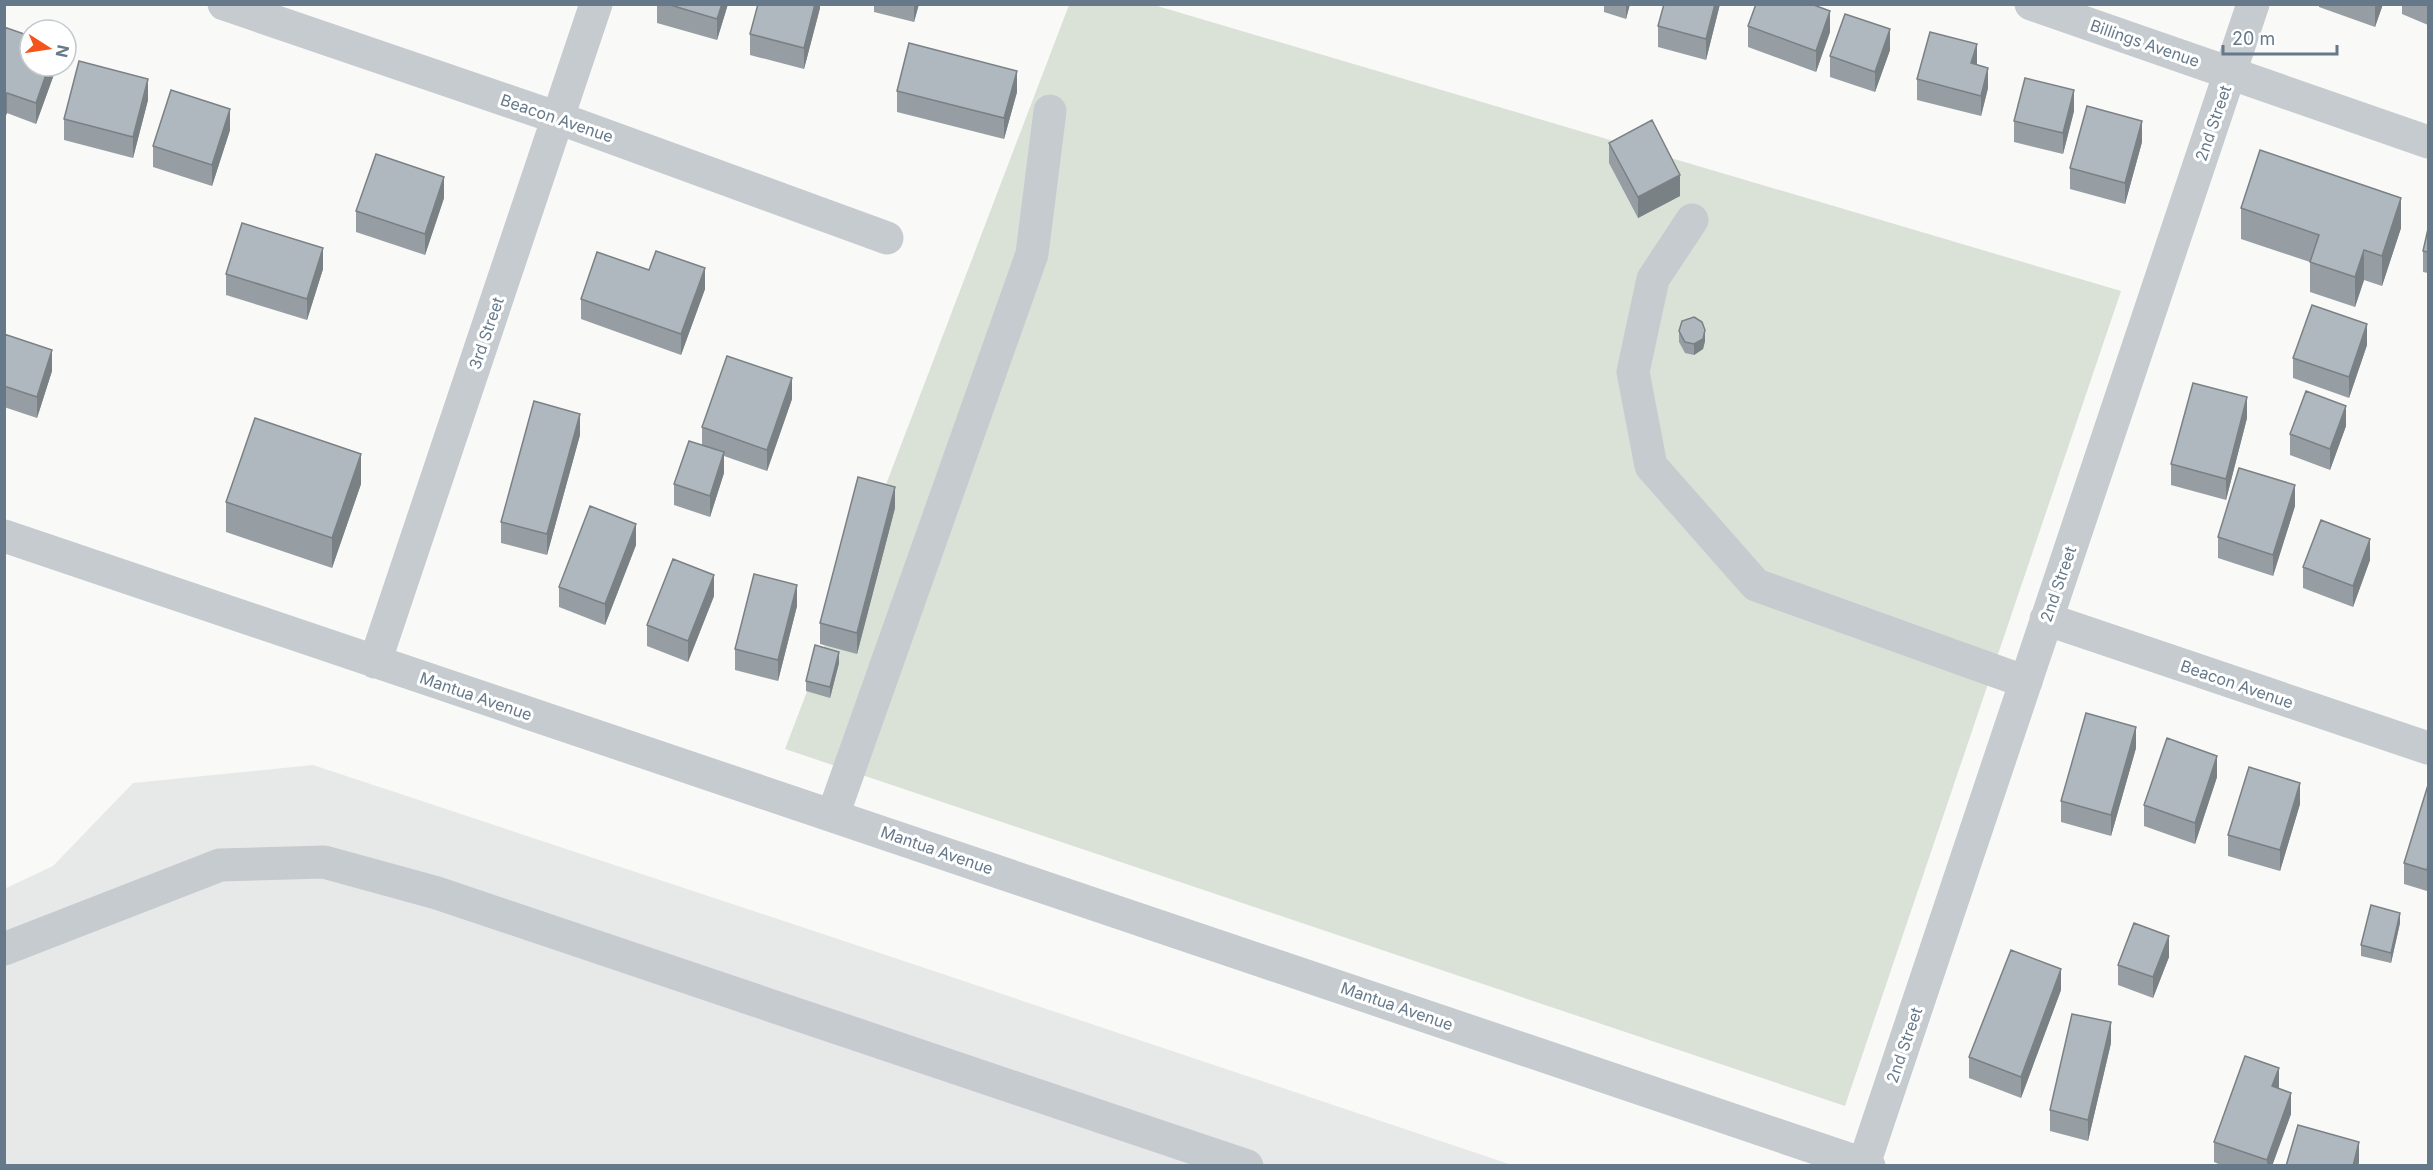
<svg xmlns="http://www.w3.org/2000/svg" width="2433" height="1170" viewBox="0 0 2433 1170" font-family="Inter,sans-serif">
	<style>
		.built { fill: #e7e8e8 }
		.green { fill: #dae2d7 }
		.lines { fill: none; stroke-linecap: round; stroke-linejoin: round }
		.minor { stroke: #c6cbcf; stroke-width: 33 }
		.wall { fill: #969ea3 }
		.shaded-wall { fill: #7a8185 }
		.building { fill: #afb8be; stroke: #7a8185; stroke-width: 1.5 }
		.labels { text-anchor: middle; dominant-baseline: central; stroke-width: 6; stroke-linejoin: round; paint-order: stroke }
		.street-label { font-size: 16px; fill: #65798a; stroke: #fff }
	</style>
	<rect width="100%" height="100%" fill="#f9f9f7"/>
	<path class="built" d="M313 765 853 944 1512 1165H5L4 889 53 866 133 783Z"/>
	<path class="green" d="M1069 5H1154L2121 291 1845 1106 785 749Z"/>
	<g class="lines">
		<path class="minor" d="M224 4 558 118 887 238
			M2031 4 2428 142
			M1692 220 1653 279 1633 372 1651 466 1756 585 2026 682
			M4 536 1869 1166
			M2046 619 2428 748
			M375 662 596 4
			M833 815 1032 254 1050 111
			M4 949 220 865 324 862 437 893 1247 1166
			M1864 1164 2253 4"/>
	</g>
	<path class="wall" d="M657 4H728L717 40 657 23Z
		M820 4V8L804 69 750 55V34Z
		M874 4H919L914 22 874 12Z
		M1604 4H1630L1626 19 1604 12Z
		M1664 4H1720L1706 60 1658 47V26Z
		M2319 4H2383L2375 27 2319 7Z
		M2402 4H2428V25L2402 14Z
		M1748 26 1830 32 1816 72 1748 47Z
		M4 27 57 66 36 124 7 113 4 120Z
		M1890 50 1875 92 1830 77V56Z
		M1977 64 1988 88 1981 116 1917 100V79Z
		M897 91 1017 92 1004 139 897 112Z
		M148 100 133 158 64 140V119Z
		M2074 111 2063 154 2014 142V121Z
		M230 130 212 186 153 167V146Z
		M2142 142 2125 204 2070 189V168Z
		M1609 143 1680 196 1638 218 1609 163Z
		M444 198 425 255 356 232V211Z
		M2241 208 2401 228 2382 286 2364 280 2355 307 2310 292V262L2241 239Z
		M2428 229V273L2423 272V251Z
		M323 269 307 320 226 295V274Z
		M705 289 681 355 581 319V299Z
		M1679 331 1705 341 1703 349 1694 355 1685 353 1679 342Z
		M4 334 52 371 37 418 4 407Z
		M2367 345 2349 398 2293 378V358Z
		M792 399 767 471 724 456V473L710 517 674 505V484L702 445V427Z
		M2247 418 2226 500 2171 485V464Z
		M2346 426 2330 470 2290 455V434Z
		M580 435 547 555 501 543V522Z
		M361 484 332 568 226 532V502Z
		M2295 506 2273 576 2218 558V537Z
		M895 508 857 654 820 644V623Z
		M636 545 605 625 559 607V587Z
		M2370 560 2353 607 2303 588V567Z
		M714 596 688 662 647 646V625Z
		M797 606 778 681 735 670V649Z
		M839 663 830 698 806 691V681Z
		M2136 748 2111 836 2061 822V801Z
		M2217 777 2195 844 2144 826V805Z
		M2428 785V885L2427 891 2404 884V863Z
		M2300 804 2280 871 2228 856V835Z
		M2400 923 2391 963 2361 956V945Z
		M2169 957 2153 998 2118 985V965Z
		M2061 990 2021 1098 1969 1078V1057Z
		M2111 1043 2088 1141 2050 1131V1110Z
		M2279 1089 2291 1114 2272 1166H2223L2214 1162V1142Z"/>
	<path class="shaded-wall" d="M722 4H728L717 40V19Z
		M815 4H820V8L804 69V48Z
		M914 4H919L914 22Z
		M1626 4H1630L1626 19Z
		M1715 4H1720L1706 60V39Z
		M2375 4H2383L2375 27Z
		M1830 11V32L1816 72V51Z
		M1890 29V50L1875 92V72Z
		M1977 44V65L1971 63Z
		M49 66H57L36 124V103Z
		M1988 68V88L1981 116V96Z
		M1017 71V92L1004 139V118Z
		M148 79V100L133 158V137Z
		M2074 90V111L2063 154V133Z
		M7 93V113L4 120V99Z
		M230 109V130L212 186V165Z
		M2142 121V142L2125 204V183Z
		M1680 175V196L1638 218V197Z
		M444 177V198L425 255V234Z
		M2401 198V228L2382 286V256Z
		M323 248V269L307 320V299Z
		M2364 250V280L2355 307V277Z
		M705 268V289L681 355V334Z
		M2367 324V345L2349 398V377Z
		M1705 330V341L1703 349 1694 355V344Z
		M52 350V371L37 418V397Z
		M792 378V399L767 471V450Z
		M2247 397V418L2226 500V479Z
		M2346 406V426L2330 470V449Z
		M580 414V435L547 555V534Z
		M724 452V473L710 517V496Z
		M361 454V484L332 568V538Z
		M2295 485V506L2273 576V555Z
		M895 487V508L857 654V633Z
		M636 524V545L605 625V604Z
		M2370 539V560L2353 607V586Z
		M714 575V596L688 662V641Z
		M797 585V606L778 681V660Z
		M839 652V663L830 698V687Z
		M2136 727V748L2111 836V815Z
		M2217 756V777L2195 844V823Z
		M2300 783V804L2280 871V850Z
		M2428 864V885L2427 891V870Z
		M2400 913V923L2391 963V953Z
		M2169 936V957L2153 998V977Z
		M2061 969V990L2021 1098V1077Z
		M2111 1022V1043L2088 1141V1120Z
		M2279 1068V1089L2272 1086Z
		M2291 1093V1114L2272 1166H2267V1160Z
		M2359 1142V1163L2358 1166H2353Z"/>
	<path class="building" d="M667 4H722L717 19Z
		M758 4H815L804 48 750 34Z
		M1664 4H1715L1706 39 1658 26Z
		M1756 4H1811L1830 11 1816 51 1748 26Z
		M1845 14 1890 29 1875 72 1830 56Z
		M4 27 30 36V66H49L36 103 7 93 4 99Z
		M1930 32 1977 44 1971 63 1988 68 1981 96 1917 79Z
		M909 43 1017 71 1004 118 897 91Z
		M79 61 148 79 133 137 64 119Z
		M2025 78 2074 90 2063 133 2014 121Z
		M171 90 230 109 212 165 153 146Z
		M2087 106 2142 121 2125 183 2070 168Z
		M1652 120 1680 175 1638 197 1609 143Z
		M2260 150 2401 198 2382 256 2364 250 2355 277 2310 262 2319 235 2241 208Z
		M376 154 444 177 425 234 356 211Z
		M242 223 323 248 307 299 226 274Z
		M2428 229V252L2423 251Z
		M656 251 705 268 681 334 581 299 597 252 649 270Z
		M2312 305 2367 324 2349 377 2293 358Z
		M1694 317 1702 322 1705 330 1703 339 1694 344 1685 342 1679 331 1682 321Z
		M4 334 52 350 37 397 4 386Z
		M727 356 792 378 767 450 702 427Z
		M2193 383 2247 397 2226 479 2171 464Z
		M2306 391 2346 406 2330 449 2290 434Z
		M534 401 580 414 547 534 501 522Z
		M255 418 361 454 332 538 226 502Z
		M689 441 724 452 710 496 674 484Z
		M2239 468 2295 485 2273 555 2218 537Z
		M858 477 895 487 857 633 820 623Z
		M590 506 636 524 605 604 559 587Z
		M2321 520 2370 539 2353 586 2303 567Z
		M673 559 714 575 688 641 647 625Z
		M754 574 797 585 778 660 735 649Z
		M815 645 839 652 830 687 806 681Z
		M2086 713 2136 727 2111 815 2061 801Z
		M2167 738 2217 756 2195 823 2144 805Z
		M2249 767 2300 783 2280 850 2228 835Z
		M2428 785V864L2427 870 2404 863Z
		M2371 905 2400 913 2391 953 2361 945Z
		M2134 923 2169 936 2153 977 2118 965Z
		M2011 950 2061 969 2021 1077 1969 1057Z
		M2072 1014 2111 1022 2088 1120 2050 1110Z
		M2245 1056 2279 1068 2272 1086 2291 1093 2267 1160 2214 1142Z
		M2298 1125 2359 1142 2353 1166H2286Z"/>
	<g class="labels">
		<g class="street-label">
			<text transform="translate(2145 43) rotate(19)">Billings Avenue</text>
			<text transform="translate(557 118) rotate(19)">Beacon Avenue</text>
			<text transform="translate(2213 123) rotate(-71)">2nd Street</text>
			<text transform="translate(486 333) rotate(-71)">3rd Street</text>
			<text transform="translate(2058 584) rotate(-71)">2nd Street</text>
			<text transform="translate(2237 684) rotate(19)">Beacon Avenue</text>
			<text transform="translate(476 696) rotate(19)">Mantua Avenue</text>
			<text transform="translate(937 850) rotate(19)">Mantua Avenue</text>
			<text transform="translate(1397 1006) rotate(19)">Mantua Avenue</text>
			<text transform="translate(1904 1045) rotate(-71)">2nd Street</text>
		</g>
	</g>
	<rect width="2433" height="1170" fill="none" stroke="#65798a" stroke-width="12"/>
	<g transform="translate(48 48) rotate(102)"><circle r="28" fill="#ffffff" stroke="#c1c9d0" stroke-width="1.5"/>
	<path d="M0-4.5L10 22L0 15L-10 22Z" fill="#f3551d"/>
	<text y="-9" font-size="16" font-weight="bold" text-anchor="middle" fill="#65798a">N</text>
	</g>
	<path d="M2223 45v9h114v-9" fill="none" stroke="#65798a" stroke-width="3"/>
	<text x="2232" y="45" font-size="18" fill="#65798a" stroke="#ffffff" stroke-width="4.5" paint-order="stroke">20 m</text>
</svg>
